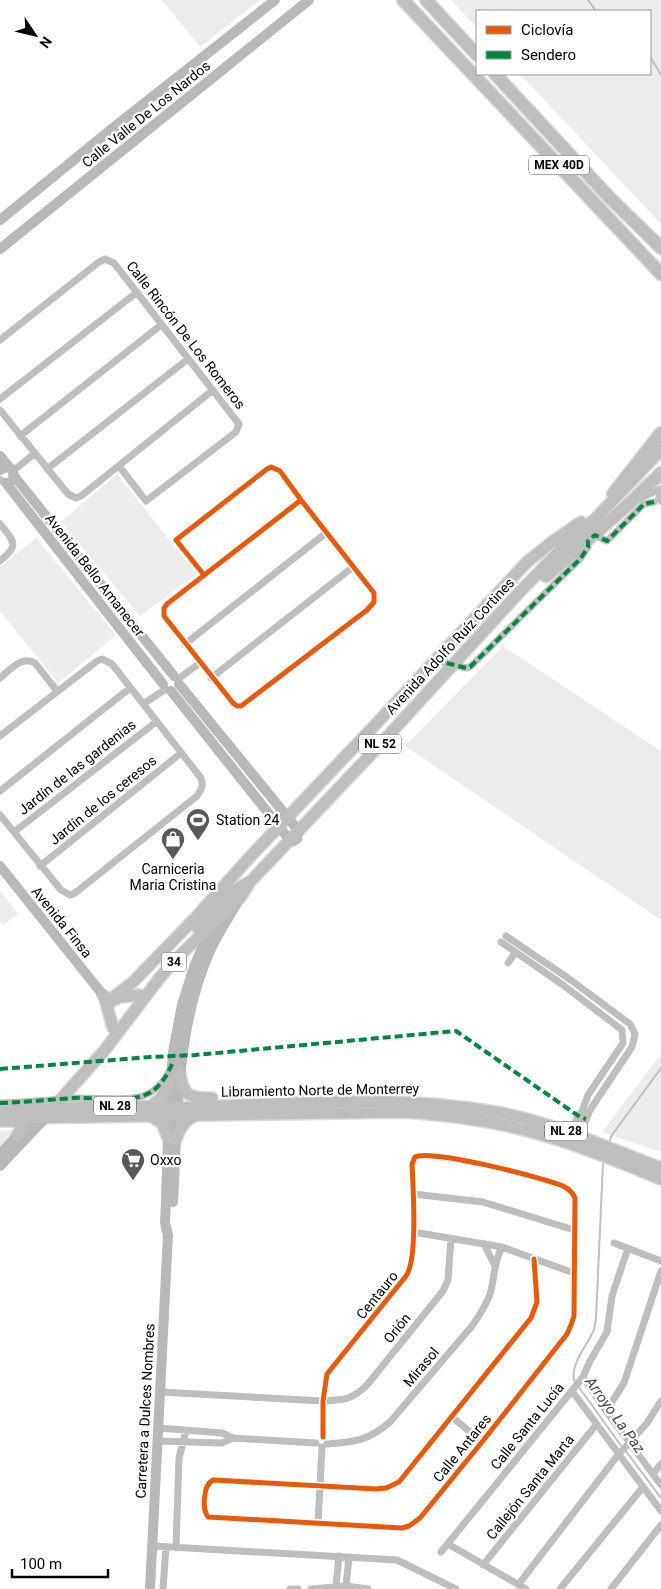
<svg xmlns="http://www.w3.org/2000/svg" width="661" height="1589" viewBox="0 0 661 1589" font-family="Roboto,sans-serif">
	<style>
		.green { fill: #ececec }
		.lines { fill: none; stroke-linecap: round; stroke-linejoin: round }
		.stream { stroke: #bfbfbf; stroke-width: 2 }
		.primary-casing { stroke: #dbdbdb; stroke-width: 14 }
		.highway-casing { stroke: #dbdbdb; stroke-width: 15 }
		.street { stroke: #bebebe; stroke-width: 7 }
		.secondary { stroke: #b8b8b8; stroke-width: 10 }
		.primary { stroke: #bebebe; stroke-width: 11 }
		.highway { stroke: #bebebe; stroke-width: 12 }
		.quiet { stroke: #00873e; stroke-width: 4; stroke-dasharray: 8 4; stroke-linecap: butt }
		.cycleway-casing { stroke: #fff; stroke-width: 8 }
		.cycleway { stroke: #e8590c; stroke-width: 5 }
		.labels { text-anchor: middle; dominant-baseline: central; stroke-width: 4.5; stroke-linejoin: round; paint-order: stroke }
		.shield { fill: #fff; stroke: #4c4c4c; stroke-width: 1 }
		.shield-label { font-size: 12px; font-weight: bold; fill: #000 }
		.street-label { font-size: 14px; fill: #000; stroke: #fff }
		.poi-label { font-size: 14px; fill: #000; stroke: #fff; text-anchor: start }
		.water-label { font-size: 15px; font-style: italic; fill: #444; stroke: #fff }
	</style>
	<rect width="100%" height="100%" fill="#fff"/>
	<path class="green" d="M162 0H260L200 47Z
		M451 0H661V224L520 74H650V11H477V28Z
		M117 474 196 574 140 616 61 522Z
		M36 538 116 635 58 683 0 611V567Z
		M503 646 661 751V920L405 746Z
		M0 890 18 914 3 925 0 921Z
		M661 1054V1152L602 1132Z
		M18 1130 0 1149V1131Z"/>
	<g class="lines">
		<path class="stream" d="M588 0 596 11
			M650 56 661 75
			M609 1143 612 1135 661 1068
			M575 1382C568 1369 586 1346 592 1334 595 1330 595 1324 596 1318L603 1163
			M578 1386 622 1447
			M625 1450 661 1498"/>
		<g class="primary-casing">
			<path id="primary" d="M198 929 234 891 249 882
				M103 995 111 1001 120 997 139 995
				M105 999 113 1028
				M108 1006 115 996 133 982 198 915 249 858 375 725 527 562 552 542 581 522
				M180 1074C183 1097 191 1098 212 1098
				M150 1107 161 1098 170 1082
				M53 1108 104 1051 158 980 174 961 240 898 250 882 376 749 514 598 568 542 595 519 661 450
				M0 1111C41 1110 83 1107 124 1106 142 1106 160 1108 177 1108 285 1104 394 1093 501 1113 556 1124 608 1148 661 1168
				M151 1116 162 1123 168 1138
				M19 1118 406 1112C454 1116 503 1122 549 1137 587 1148 624 1164 661 1179
				M0 1121H13L19 1123 21 1128 17 1135
				M176 1139C180 1129 184 1120 195 1116
				M579 1141C573 1134 578 1125 580 1117"/>
		</g>
		<g class="highway-casing">
			<path id="highway" d="M403 0 661 274
				M426 0 477 55
				M495 74 608 196 661 248
				M613 494 661 433
				M546 576 631 502 661 473"/>
		</g>
		<path class="street" d="M0 340 99 262 105 259 114 263 239 424 236 432 146 501 119 466
			M0 399 136 293
			M0 410 68 494 76 498 81 496 213 390
			M20 436 161 325
			M47 469 188 359
			M13 471 34 454
			M0 481 1 480
			M661 492 659 498 661 501
			M638 499 661 489
			M0 524C14 541 20 545 0 561
			M204 575 176 540 267 469 271 467 280 471 301 500 374 593V602L367 610 241 706H237L233 703 164 616V608L167 604 301 500
			M185 644 326 533
			M435 660 466 668 470 667 581 558 588 547V541L595 535 607 541 644 504 654 502
			M0 678C10 670 22 655 35 663L57 691
			M211 678 353 567
			M178 679 200 663
			M143 704 166 689
			M0 736 97 661 102 659 112 664 201 778C204 786 201 790 197 796L75 893 70 895 61 890 0 815
			M0 791 130 688
			M14 832 156 722
			M40 866 181 753
			M506 936 568 978 630 1024 635 1034 632 1047 590 1110 584 1125
			M501 942 563 985 622 1030 623 1043 588 1095 580 1117
			M508 963 515 953
			M0 1103C25 1102 49 1100 74 1098 91 1098 129 1101 143 1096 156 1091 165 1081 170 1069
			M413 1194 483 1202 574 1230
			M413 1232 502 1247 574 1273
			M614 1243 661 1261
			M484 1244 494 1264
			M583 1377 606 1411 661 1485
			M572 1391 661 1511
			M160 1392 323 1401C343 1400 352 1400 367 1385L443 1291 448 1280 451 1238
			M606 1411 624 1383 661 1271
			M452 1417 482 1442
			M158 1428 222 1433 233 1438 316 1443
			M323 1437V1401L327 1374 406 1276C418 1259 413 1187 412 1164L415 1157C431 1149 546 1178 565 1187 570 1190 573 1193 575 1198L574 1316 571 1325 567 1334 482 1442 420 1518 409 1526 402 1528 208 1517C202 1509 203 1485 213 1480L376 1489 386 1488 399 1482 531 1318 537 1302 534 1259
			M158 1441 222 1443 233 1438
			M327 1444C354 1442 368 1441 390 1422L472 1326C479 1316 486 1306 490 1294 495 1278 493 1263 502 1247
			M653 1474 661 1464
			M318 1524 322 1447
			M448 1544 526 1589
			M153 1546 397 1560 456 1589
			M176 1548 179 1458 186 1431
			M441 1552 583 1377 590 1361 607 1332 612 1296 628 1248
			M483 1565 596 1425
			M518 1585 618 1455 647 1423 661 1401
			M336 1586 339 1556
			M346 1586 349 1557
			M163 1589 166 1547
			M290 1589H298
			M311 1589 346 1586 368 1589
			M560 1589 643 1487
			M611 1589 661 1525"/>
		<path class="secondary" d="M0 220 113 128 275 0
			M0 249 309 0
			M0 456 9 467
			M0 470 6 467 12 469 14 476 12 480
			M14 476 174 676
			M6 483 163 684
			M179 684 298 830 297 838
			M171 691 289 839 293 841 297 839
			M0 866 103 995
			M0 1154 38 1114
			M0 1166 49 1114
			M173 1202C178 1118 175 1030 210 951 217 935 227 920 236 905
			M150 1589 168 1235 165 1223 166 1201 169 1108 173 1052 182 1005 194 967 211 927"/>
		<use href="#primary" class="primary"/>
		<use href="#highway" class="highway"/>
		<path class="quiet" d="M435 660 466 668 470 667 581 558 588 547V541L595 535 607 541 644 504 654 502
			M0 1069 150 1057 195 1055 456 1031 580 1117 586 1119
			M0 1103C24 1102 48 1100 73 1098 91 1097 130 1102 145 1095 159 1089 166 1078 172 1064"/>
		<g class="cycleway-casing">
			<path id="cycleway" d="M204 575 176 540 267 469 271 467 280 471 301 500 374 593V602L367 610 241 706H237L233 703 164 616V608L167 604 301 500
				M323 1437V1401L327 1374 406 1276C418 1259 413 1187 412 1164L415 1157C431 1149 546 1178 565 1187 570 1190 573 1193 575 1198L574 1316 571 1325 567 1334 482 1442 420 1518 409 1526 402 1528 208 1517C202 1509 203 1485 213 1480L376 1489 386 1488 399 1482 531 1318 537 1302 534 1259"/>
		</g>
		<use href="#cycleway" class="cycleway"/>
	</g>
	<defs>
		<g id="stadium-pin" transform="scale(1.25)"><path d="M0 17L-7.5 6A9.5 9.5 0 1 1 7.5 6Z" fill="#595959" stroke="#fff"/><path d="M0-5a6.5 5 0 1 0 0 10a6.5 5 0 1 0 0-10ZM-3.5-1.8h7v3.6h-7Z" fill="#fff"/></g>
		<g id="shop-pin" transform="scale(1.25)"><path d="M0 17L-7.5 6A9.5 9.5 0 1 1 7.5 6Z" fill="#595959" stroke="#fff"/><path d="M-5-2.5h2.3a2.7 3.5 0 0 1 5.4 0H5L5.5 6h-11ZM-1.5-2.5h3a1.5 2.3 0 0 0-3 0Z" fill="#fff"/></g>
		<g id="supermarket-pin" transform="scale(1.25)"><path d="M0 17L-7.5 6A9.5 9.5 0 1 1 7.5 6Z" fill="#595959" stroke="#fff"/><path d="M-6-5.5h2.5l.6 2H6L4.5 2H-2.5L-4.4-4H-6ZM-1.5 3.2a1.3 1.3 0 1 0 .1 0ZM3 3.2a1.3 1.3 0 1 0 .1 0Z" fill="#fff"/></g>
	</defs>
	<g fill-rule="evenodd">
		<use href="#stadium-pin" x="198" y="820"/>
		<use href="#shop-pin" x="173" y="839"/>
		<use href="#supermarket-pin" x="133" y="1160"/>
	</g>
	<g class="labels">
		<g class="shield">
			<rect x="529" y="155.5" width="60" height="19" rx="4"/>
			<rect x="359" y="734.5" width="42" height="19" rx="4"/>
			<rect x="161.5" y="952.5" width="25" height="19" rx="4"/>
			<rect x="94" y="1096.5" width="42" height="19" rx="4"/>
			<rect x="545" y="1121.5" width="42" height="19" rx="4"/>
		</g>
		<g class="shield-label">
			<text x="559" y="165">MEX 40D</text>
			<text x="380" y="744">NL 52</text>
			<text x="174" y="962">34</text>
			<text x="115" y="1106">NL 28</text>
			<text x="566" y="1131">NL 28</text>
		</g>
		<g class="street-label">
			<text transform="translate(146 114) rotate(-39)">Calle Valle De Los Nardos</text>
			<text transform="translate(186 335) rotate(52)">Calle Rincón De Los Romeros</text>
			<text transform="translate(95 575) rotate(52)">Avenida Bello Amanecer</text>
			<text transform="translate(450 646) rotate(-47)">Avenida Adolfo Ruíz Cortines</text>
			<text transform="translate(77 767) rotate(-38)">Jardín de las gardenias</text>
			<text transform="translate(103 800) rotate(-39)">Jardín de los ceresos</text>
			<text transform="translate(62 922) rotate(51)">Avenida Finsa</text>
			<text transform="translate(320 1090) rotate(-1)">Libramiento Norte de Monterrey</text>
			<text transform="translate(377 1295) rotate(-51)">Centauro</text>
			<text transform="translate(397 1328) rotate(-51)">Orión</text>
			<text transform="translate(421 1367) rotate(-50)">Mirasol</text>
			<text transform="translate(145 1411) rotate(-87)">Carretera a Dulces Nombres</text>
			<text transform="translate(527 1426) rotate(-51)">Calle Santa Lucía</text>
			<text transform="translate(462 1448) rotate(-51)">Calle Antares</text>
			<text transform="translate(530 1487) rotate(-51)">Callejón Santa Marta</text>
		</g>
		<g class="poi-label">
			<text x="216" y="820">Station 24</text>
			<text x="173" y="869" text-anchor="middle">Carniceria<tspan x="173" dy="16">Maria Cristina</tspan></text>
			<text x="150" y="1160">Oxxo</text>
		</g>
		<g class="water-label">
			<text transform="translate(615 1415) rotate(54)">Arroyo La Paz</text>
		</g>
	</g>
	<rect x="476" y="10" width="175" height="65" fill="#ffffff" stroke="#999999"/>
	<rect x="486" y="26" width="25" height="8" fill="#e8590c" stroke="#999999"/>
	<text x="521" y="35" font-size="15" fill="#000000">Ciclovía</text>
	<rect x="486" y="51" width="25" height="8" fill="#00873e" stroke="#999999"/>
	<text x="521" y="60" font-size="15" fill="#000000">Sendero</text>
	<g transform="translate(35 35) rotate(125)" stroke="#ffffff" stroke-width="4" paint-order="stroke">
	<path d="M0-4L9 19L0 12L-9 19Z" fill="#000000"/>
	<text y="-8" font-size="14" font-weight="bold" text-anchor="middle" fill="#000000">N</text>
	</g>
	<path d="M12 1569v8h96v-8" fill="none" stroke="#000000" stroke-width="2.5"/>
	<text x="20" y="1569" font-size="15" fill="#000000" stroke="#ffffff" stroke-width="4" paint-order="stroke">100 m</text>
</svg>
